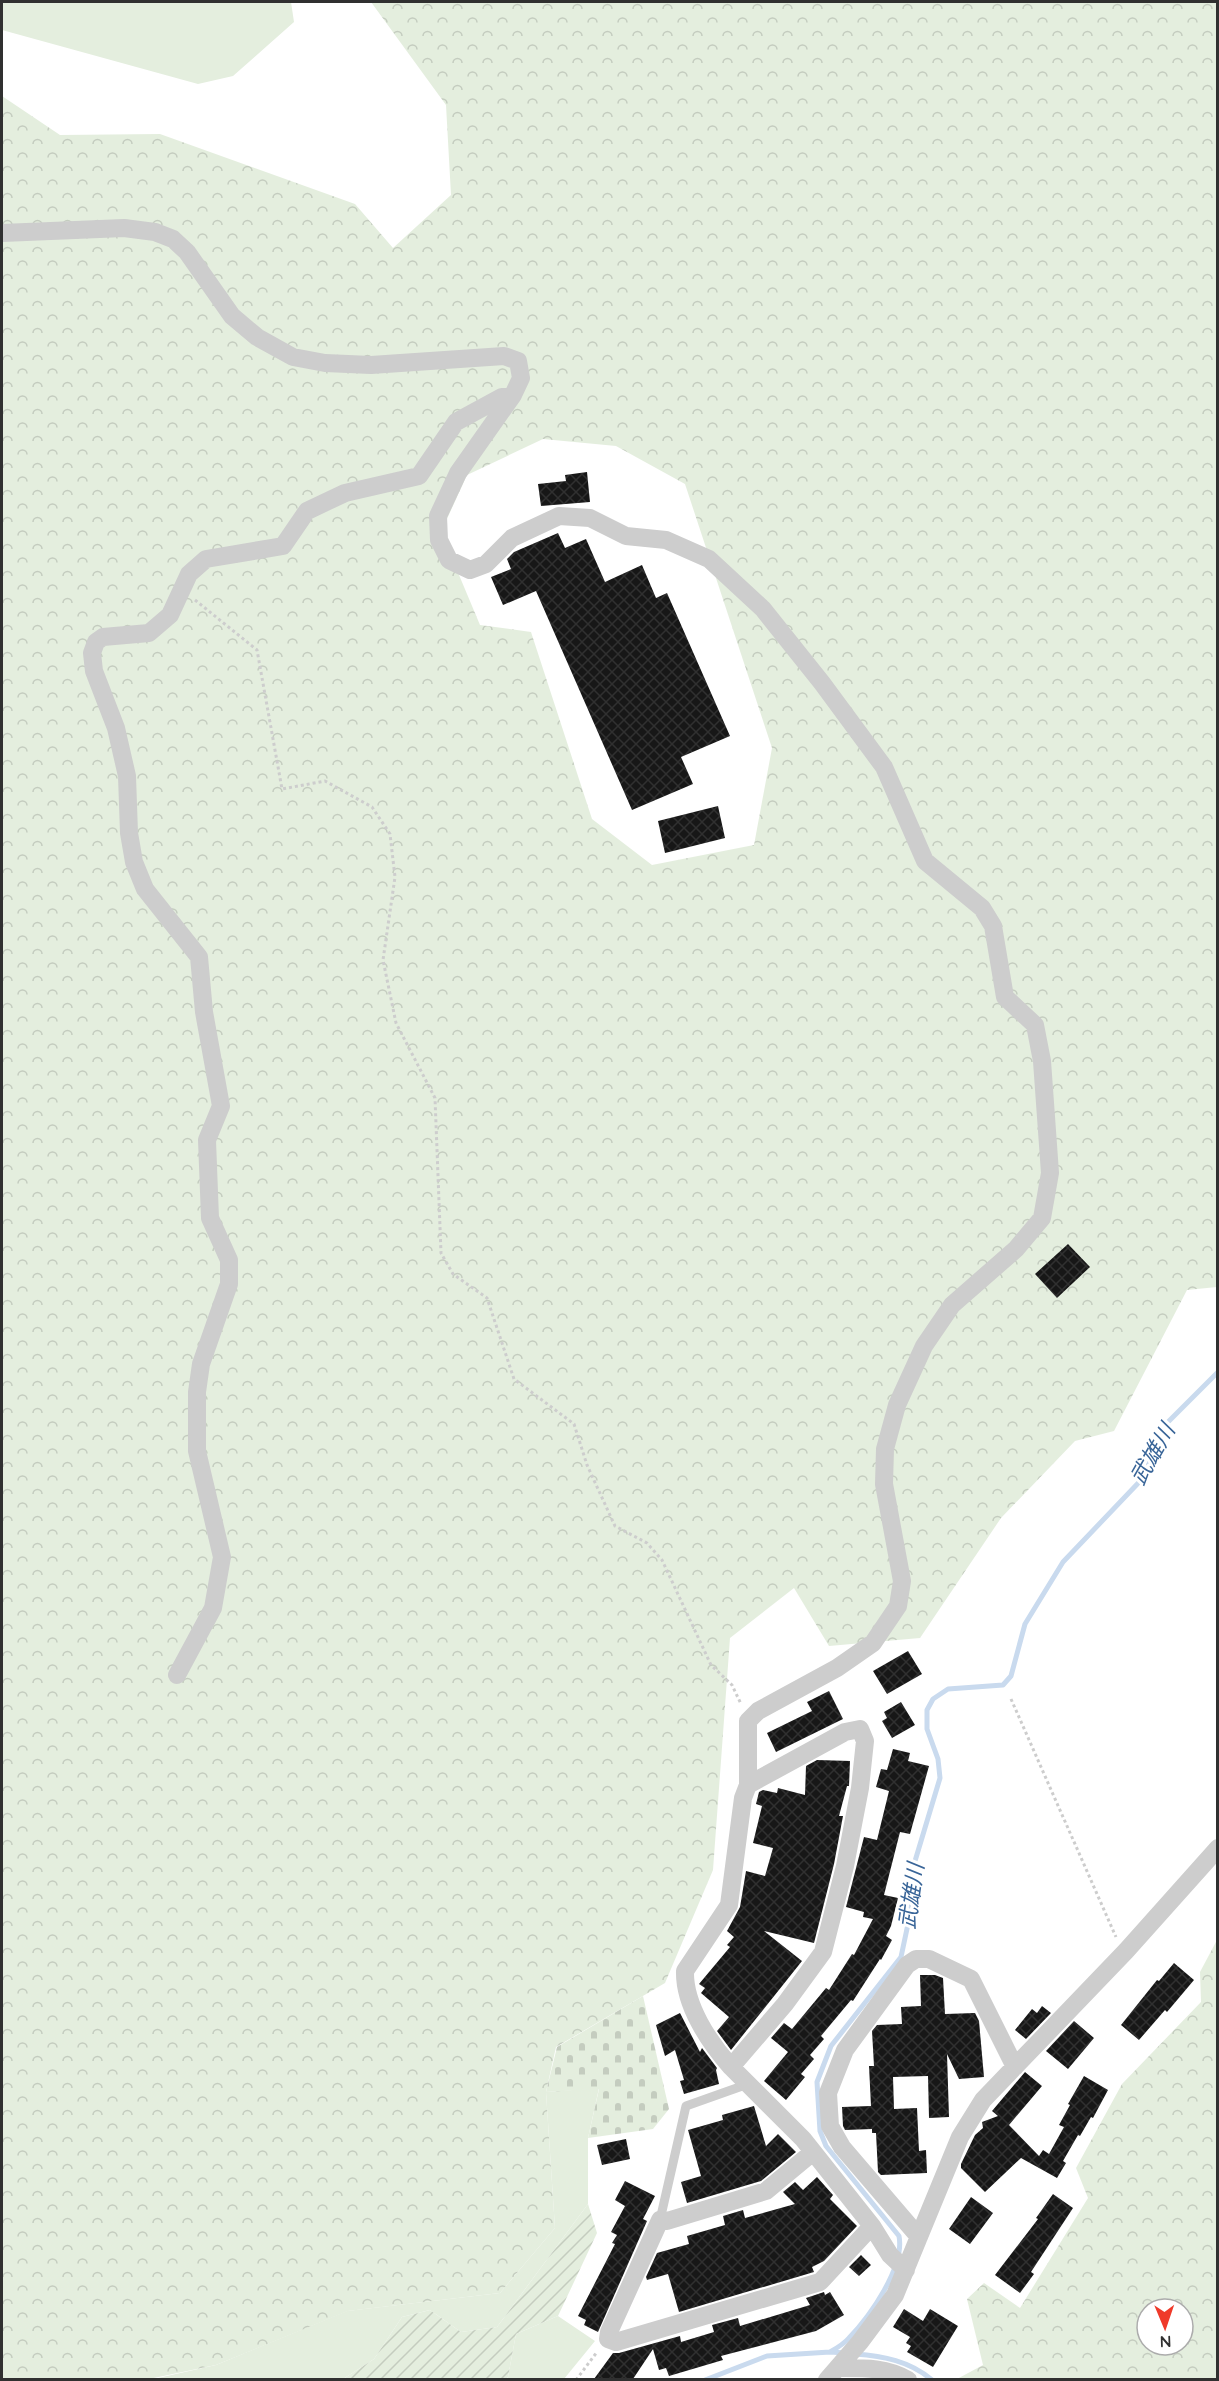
<svg xmlns="http://www.w3.org/2000/svg" width="1219" height="2381" viewBox="0 0 1219 2381" font-family="Quicksand,'Noto Sans JP',sans-serif">
	<style>
		.grass { fill: #e4eede }
		.forest { fill: url(#forest-crowns); fill-rule: evenodd }
		.cemetery { fill: url(#cemetery-stones) }
		.garden { fill: url(#garden-furrows) }
		.lines { fill: none; stroke-linecap: round; stroke-linejoin: round }
		.stream { stroke: #c9daee; stroke-width: 5 }
		.building { fill: url(#building-cross-hatch) }
		.path { stroke: #cdcdcd; stroke-width: 3; stroke-dasharray: 3 3; stroke-linecap: butt }
		.service { stroke: #cdcdcd; stroke-width: 9 }
		.minor { stroke: #cdcdcd; stroke-width: 18 }
		.labels { text-anchor: middle; dominant-baseline: central; stroke-width: 6; stroke-linejoin: round; paint-order: stroke }
		.water-label { font-size: 22px; font-style: italic; fill: #396598; stroke: #fff }
	</style>
	<defs>
		<pattern id="forest-crowns" width="20" height="18" patternUnits="userSpaceOnUse" patternTransform="scale(1.5)"><rect width="20" height="18" fill="#e4eede"/><path d="M2 6a3 3 0 1 1 6 0M12 15a3 3 0 1 1 6 0" fill="none" stroke="#c4ccbf"/></pattern>
		<pattern id="cemetery-stones" width="16" height="16" patternUnits="userSpaceOnUse" patternTransform="scale(1.5)"><rect width="16" height="16" fill="#e4eede"/><path d="M2 7V4a2 2 0 0 1 4 0v3zM10 15v-3a2 2 0 0 1 4 0v3z" fill="#c4ccbf"/></pattern>
		<pattern id="garden-furrows" width="10" height="10" patternUnits="userSpaceOnUse" patternTransform="scale(1.5)"><rect width="10" height="10" fill="#e4eede"/><path d="M-1 1l2-2M0 10L10 0M9 11l2-2" fill="none" stroke="#c4ccbf"/></pattern>
		<pattern id="building-cross-hatch" width="8" height="8" patternUnits="userSpaceOnUse" patternTransform="scale(1.5)"><rect width="8" height="8" fill="#171717"/><path d="M0 0l8 8M0 8l8-8" fill="none" stroke="#303030"/></pattern>
	</defs>
	<rect width="100%" height="100%" fill="#fff"/>
	<path class="grass" d="M2 2H291L294 22 233 76 198 84 2 30Z
		M599 2088 588 2138V2204L497 2327 461 2332 430 2310 402 2317 374 2359 343 2379 149 2380 216 2365 347 2311 500 2293 555 2228 546 2092Z
		M558 2316 595 2341 564 2379 505 2380 508 2377 516 2334Z"/>
	<path class="forest" d="M371 2H1217V1287L1187 1290 1114 1431 1075 1441 1001 1518 920 1638 829 1646 794 1588 730 1638 713 1870 665 1983 556 2047 546 2092 555 2228 500 2293 348 2311 216 2365 149 2379H2V96L60 135 160 134 355 204 393 248 451 195 446 105ZM543 439 616 446 685 484 772 748 754 845 652 865 592 819 531 632 480 625 441 532 467 475Z
		M1217 1940V2379H957L983 2365 967 2299 984 2283 1020 2308 1088 2198 1076 2168 1122 2084 1201 2002 1200 1972ZM1147 2309H1183V2345H1147Z"/>
	<path class="cemetery" d="M643 1996 669 2109 653 2129 588 2138 599 2089 546 2092 557 2047Z"/>
	<path class="garden" d="M588 2204 597 2233 558 2316 516 2334 508 2377 505 2380 343 2379 374 2359 402 2317 430 2310 461 2332 497 2327Z"/>
	<g class="lines">
		<path class="stream" d="M830 2352C837 2348 844 2344 849 2338 870 2316 905 2267 899 2236L826 2146 820 2131 817 2082 831 2046 901 1957 908 1924 909 1881 940 1778 938 1759 927 1729V1710L933 1699 948 1689 1003 1685 1011 1676 1025 1624 1063 1562 1144 1477 1162 1428 1218 1372
			M855 2354C883 2356 910 2361 932 2380
			M705 2380 767 2356 830 2352 846 2353"/>
	</g>
	<path class="building" d="M587 472 590 502 541 506 538 484 566 481 565 475Z
		M558 533 565 548 586 539 605 582 642 565 656 598 667 593 730 736 681 757 693 784 632 810 536 591 503 605 491 577 511 569 507 559 514 552Z
		M718 806 725 838 665 853 658 821Z
		M1068 1244 1090 1267 1057 1298 1035 1274Z
		M908 1651 922 1674 887 1694 873 1671Z
		M829 1691 843 1719 776 1752 767 1733 812 1711 807 1702Z
		M901 1702 915 1725 892 1738 882 1721 887 1718 884 1712Z
		M893 1749 910 1753 908 1761 929 1766 910 1834 900 1832 884 1895 898 1898 891 1926 886 1936 892 1940 881 1960 880 1959 853 2001 851 2000 821 2036 824 2039 810 2055 814 2059 801 2074 805 2077 786 2100 764 2081 788 2052 771 2038 784 2023 792 2029 826 1988 829 1990 852 1954 854 1955 873 1919 863 1917 864 1912 846 1907 864 1837 877 1840 889 1791 876 1787 881 1769 887 1770Z
		M817 1760 850 1761 849 1786H847L839 1816H843L834 1864 814 1943 764 1931 802 1961 731 2050 717 2031 729 2017 701 1993 705 1988 699 1984 730 1947 727 1945 734 1937 727 1931 740 1907 746 1871 765 1876 773 1848 753 1843 762 1806 756 1804 759 1792 763 1790 777 1793 778 1788 805 1795 806 1766Z
		M1174 1963 1194 1980 1167 2012 1165 2010 1139 2040 1121 2025 1157 1980 1159 1981Z
		M920 1975H935L943 1978 945 2014 975 2013 979 2021 984 2077 959 2079 947 2054 949 2117 929 2118 928 2076 893 2077 894 2109 917 2108 919 2151 926 2150 927 2173 881 2175 878 2172 876 2133H872V2129L845 2130 843 2126 842 2107 871 2106 869 2066H874L872 2031 877 2025 902 2024 901 2007 921 2006Z
		M1042 2006 1051 2013 1026 2039 1015 2030 1032 2009 1037 2013Z
		M680 2013 700 2052 702 2048 717 2068 716 2070 719 2084 684 2094 680 2081 684 2080 675 2050 665 2056 656 2025Z
		M1074 2021 1094 2038 1068 2069 1046 2051Z
		M1025 2072 1042 2086 1009 2125 1039 2156 1043 2150 1049 2154 1064 2127 1059 2125 1070 2105 1068 2104 1084 2076 1108 2090 1093 2118 1091 2117 1080 2136 1078 2135 1063 2161 1066 2163 1057 2178 1021 2158 985 2192 961 2168V2164L975 2135 983 2128 982 2122 998 2116 992 2111Z
		M754 2106 766 2146 778 2134 796 2152 761 2181 687 2203 681 2182 701 2176 688 2130 723 2120 722 2115Z
		M626 2139 630 2159 602 2165 597 2145Z
		M817 2177 833 2195 830 2199 857 2226 824 2261 812 2267 814 2272 679 2312 668 2274 647 2280 646 2277 657 2253 689 2244 687 2236 725 2225 723 2216 743 2210 745 2218 795 2204 783 2192 795 2182 803 2190Z
		M625 2181 655 2196 643 2219 647 2221 598 2332 584 2325 586 2320 578 2316 615 2244 612 2243 617 2235 611 2232 625 2206 615 2200Z
		M1053 2194 1073 2208 1031 2272 1034 2274 1020 2293 995 2275 1038 2219 1036 2218Z
		M971 2197 993 2213 970 2244 949 2229Z
		M861 2255 871 2265 859 2276 849 2267Z
		M824 2292 825 2295 830 2292 844 2315 816 2331 721 2356 723 2360 669 2376 666 2368 659 2370 653 2349 633 2379H594L613 2353H619L680 2336 681 2342 714 2332 712 2325 738 2318 740 2326 810 2305 806 2298Z
		M904 2309 923 2321 930 2309 958 2326 933 2367 907 2352 911 2346 906 2343 910 2337 893 2327Z"/>
	<g class="lines">
		<path class="path" d="M195 600 257 650 282 789 325 781 372 807 390 834 395 877 383 960 396 1023 435 1098 441 1253 453 1274 487 1298 514 1379 574 1424 587 1465 615 1526 647 1543 662 1560 711 1665 732 1685 741 1704
			M1011 1699 1116 1937
			M576 2380 597 2352"/>
		<path class="service" d="M660 2220 686 2106 748 2084"/>
		<path class="minor" d="M2 233 124 228 155 232 173 239 187 252 232 316 257 337 293 357 325 363 371 365 504 356 518 361 521 378 513 395 458 473 438 516 439 540 449 560 470 570 486 564 512 538 559 516 590 518 626 536 666 540 709 559 763 609 822 683 884 767 925 861 982 908 993 926 1005 997 1035 1025 1042 1061 1050 1173 1042 1218 1016 1249 952 1305 924 1346 897 1405 885 1449 884 1484 902 1581 898 1606 873 1643 837 1668 758 1711 748 1721V1785
			M177 1675 213 1608 222 1557 197 1451V1392L201 1364 229 1284V1260L210 1218 207 1140 221 1106 204 1012 199 957 145 889 134 862 129 833 127 776 116 728 94 671 92 653 96 642 103 637 149 633 170 615 189 574 206 559 283 546 307 511 345 493 419 476 456 422 502 397 513 395
			M731 2067C709 2042 684 2005 685 1971L729 1905 743 1798 748 1785 845 1732 860 1729 865 1741 860 1788 845 1866 823 1952 785 2004 731 2067 803 2139 872 2226 890 2255 906 2270
			M813 2152 766 2191 667 2221 660 2220 609 2332 608 2339 616 2342 820 2282 872 2226
			M919 2237 842 2147 830 2126 828 2093 845 2050 907 1965 916 1959H929L971 1979 1015 2067
			M838 2368C862 2368 886 2367 908 2380
			M827 2380 860 2342 895 2295 960 2137 983 2100 1126 1951 1218 1848"/>
	</g>
	<g class="labels">
		<g class="water-label">
			<text transform="translate(1152 1454) rotate(-60)">武雄川</text>
			<text transform="translate(911 1896) rotate(-82)">武雄川</text>
		</g>
	</g>
	<rect width="1219" height="2381" fill="none" stroke="#303030" stroke-width="6"/>
	<g transform="translate(1165 2327) rotate(178)"><circle r="28" fill="#ffffff" stroke="#acacac" stroke-width="1.5"/>
	<path d="M0-4.5L10 22L0 15L-10 22Z" fill="#ef3a2a"/>
	<text y="-9" font-size="16" font-weight="bold" text-anchor="middle" fill="#303030">N</text>
	</g>
</svg>
